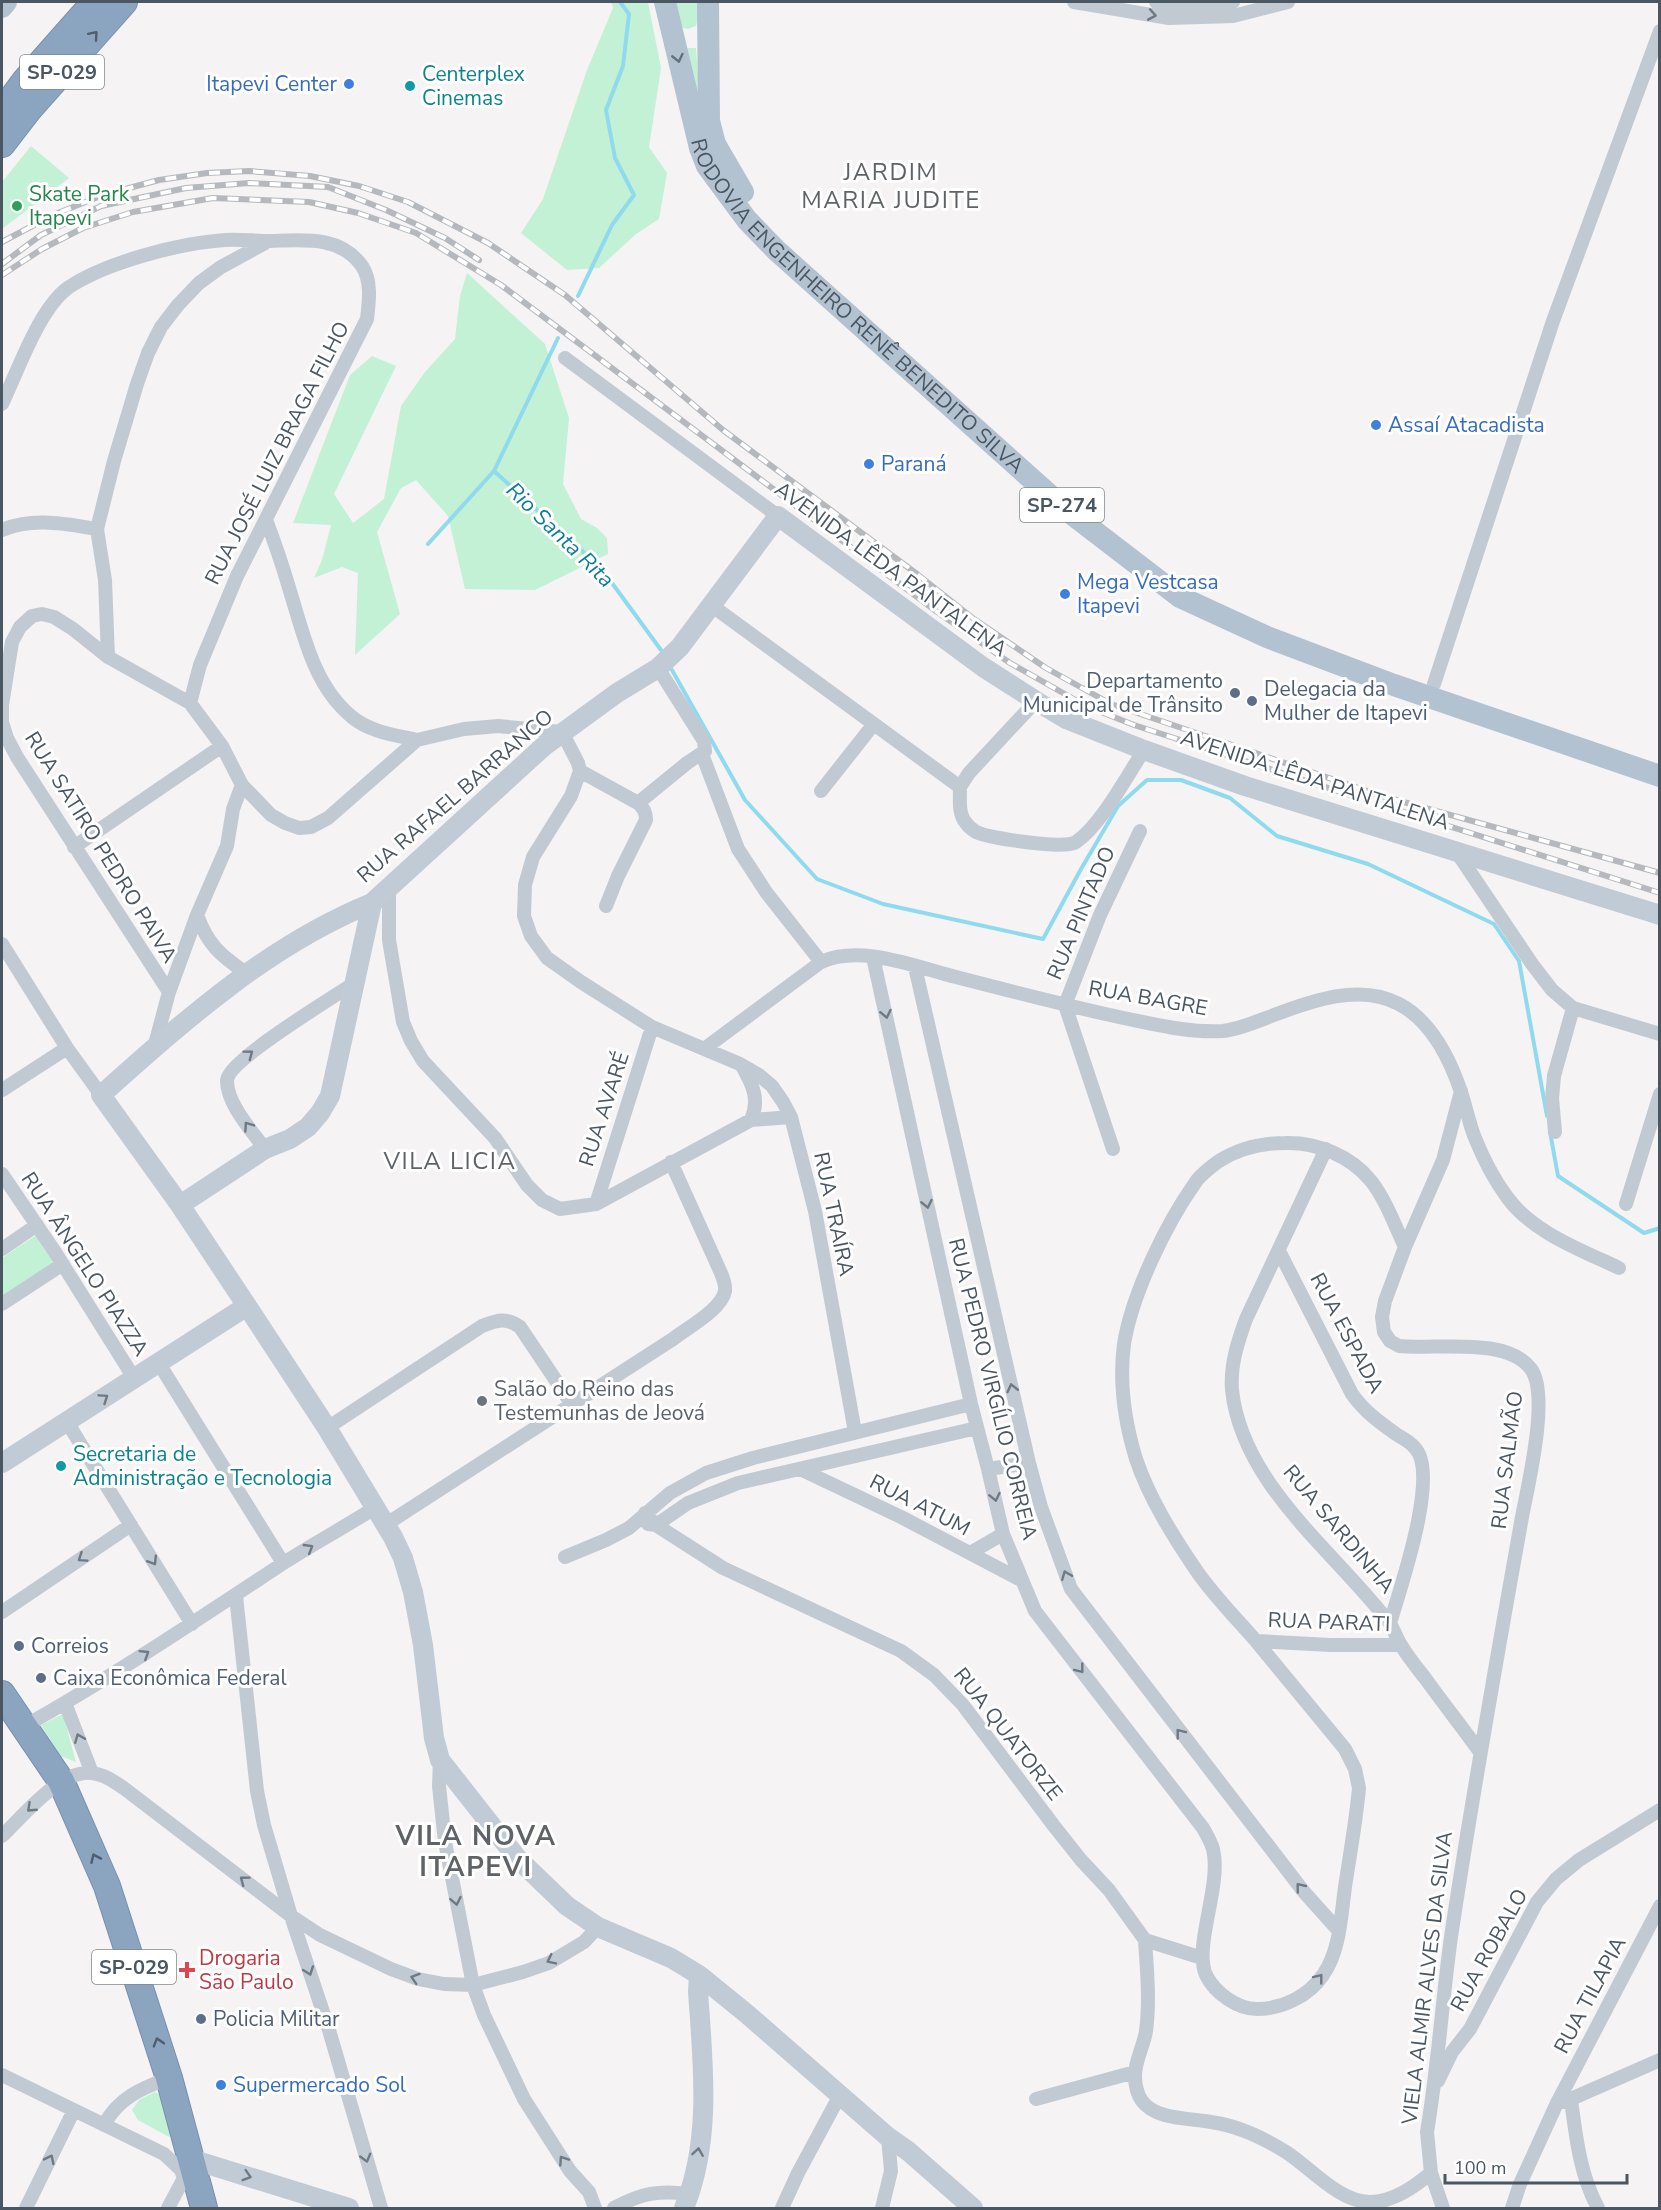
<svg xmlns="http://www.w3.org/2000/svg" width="1661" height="2210" viewBox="0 0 1661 2210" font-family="'Nunito Sans',sans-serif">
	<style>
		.green { fill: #c3f1d5 }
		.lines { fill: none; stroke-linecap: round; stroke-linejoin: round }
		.stream { stroke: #90daee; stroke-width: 4 }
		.highway-casing { stroke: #7690ad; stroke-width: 28 }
		.street { stroke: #c1cad2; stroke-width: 14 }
		.secondary { stroke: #c1cbd6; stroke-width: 20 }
		.primary { stroke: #b3c2d1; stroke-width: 22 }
		.highway { stroke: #8ba5c1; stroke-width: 26 }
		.rail-casing { stroke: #b5b8bd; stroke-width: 6 }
		.rail { stroke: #fff; stroke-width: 4; stroke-dasharray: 11; stroke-linecap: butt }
		.oneway { stroke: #6e7983 }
		.oneway2 { stroke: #505e6b }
		.oneway3 { stroke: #64717d }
		.oneway4 { stroke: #6e7984 }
		.shop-dot { fill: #3f7fe0; stroke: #fff; stroke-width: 2 }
		.culture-dot { fill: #0f9aa8; stroke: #fff; stroke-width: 2 }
		.leisure-dot { fill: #2e9e5b; stroke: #fff; stroke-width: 2 }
		.service-dot { fill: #5c6f8a; stroke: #fff; stroke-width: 2 }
		.worship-dot { fill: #6b7280; stroke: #fff; stroke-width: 2 }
		.health-dot { fill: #e0444e; stroke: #fff; stroke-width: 2 }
		.labels { text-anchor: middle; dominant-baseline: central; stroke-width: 6; stroke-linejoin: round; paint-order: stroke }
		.shield { fill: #fff; stroke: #808990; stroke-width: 1.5 }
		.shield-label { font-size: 20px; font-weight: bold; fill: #4a5661 }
		.culture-label { font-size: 21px; fill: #0d838f; stroke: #fff; text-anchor: start }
		.shop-label { font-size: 21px; fill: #366cbe; stroke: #fff; text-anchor: start }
		.leisure-label { font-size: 21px; fill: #27864d; stroke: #fff; text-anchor: start }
		.street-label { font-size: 21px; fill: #4a5661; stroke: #fff }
		.service-label { font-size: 21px; fill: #4e5e75; stroke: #fff; text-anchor: start }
		.worship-label { font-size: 21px; fill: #5b616d; stroke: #fff; text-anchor: start }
		.health-label { font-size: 21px; fill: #be3a42; stroke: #fff; text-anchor: start }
		.water-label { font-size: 22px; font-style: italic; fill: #0c7c9b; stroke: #fff }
		.quarter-label { font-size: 24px; letter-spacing: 1.5px; fill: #5f6368; stroke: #fff }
		.district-label { font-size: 27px; font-weight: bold; letter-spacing: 1.5px; fill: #5f6368; stroke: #fff }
	</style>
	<rect width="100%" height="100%" fill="#f5f3f3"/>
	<path class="green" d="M611 2H648L661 68 649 147 667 173 659 219 636 234 599 268 567 270 521 233 543 199 587 70 613 8Z
		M671 2H698L699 13 696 26 688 29 679 27Z
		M683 48H696L701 123Z
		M31 146 69 178 2 229V182Z
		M467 273 545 344 569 418 563 484 581 519 597 528 607 538 608 554 535 590 465 589 448 516 416 480 401 488 377 532 400 614 355 655 358 573 342 567 314 578 322 560 331 525 293 523 350 375 372 356 396 366 334 494 353 523 384 499 401 406 425 372 455 339 460 296Z
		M38 1234 56 1262 2 1297V1258Z
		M63 1714 76 1762 60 1756 41 1725Z
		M155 2092 163 2097 175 2132 169 2137 138 2120 132 2110 139 2100Z"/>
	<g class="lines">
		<path class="stream" d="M578 296 612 225 634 195 615 158 606 110 623 66 629 14 620 2
			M494 471 558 338
			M428 544 494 471 601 568 661 650
			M672 670 745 800 817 879 883 904 1043 939 1081 869 1118 806 1147 780H1181L1230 798 1277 836 1368 864 1494 924 1519 961 1547 1116
			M1550 1132 1558 1176 1644 1233 1660 1228"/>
		<g class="highway-casing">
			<path id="highway" d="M2 112 25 81 95 2
				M2 144 29 109 124 2
				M2 1694 61 1781 107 1886 169 2078 204 2208"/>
		</g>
		<path class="street" d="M1074 2 1169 18 1233 16 1288 2
			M1156 2 1171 4 1233 2
			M565 358 778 516
			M2 404C18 371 39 308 69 287 107 262 180 243 225 240 240 239 255 241 270 241 303 240 340 235 362 266 372 281 369 302 367 319L237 576 200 665 190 703
			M266 520C275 543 283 567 290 591 304 636 314 686 352 717 370 732 395 735 417 740
			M2 530C33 517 65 524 97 529
			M711 605 960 787
			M108 657 105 580 97 529 114 461 137 384 148 353 161 327 178 305 199 283 221 267 265 243
			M1434 684 1553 321 1660 31
			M702 754 738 849 766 892 821 962
			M580 771 638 803C644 809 646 812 646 820L618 876 606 906
			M960 787C960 799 958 814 966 823 968 826 973 830 976 832 990 838 1065 850 1076 842 1101 825 1127 776 1144 750
			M960 787 969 773 1036 701
			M821 791 873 725
			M638 803 687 763 705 751 704 741 658 668
			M74 847 222 746
			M1456 851 1532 964 1552 990 1573 1008 1660 1034
			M389 889V940L403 1022 411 1041 423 1061 495 1138 527 1185 542 1200 560 1209 596 1204 751 1120 791 1117
			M197 915C208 945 220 955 246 973
			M2 944 67 1048 101 1095
			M873 957 971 1404 988 1469 1003 1534 1035 1611 1203 1828C1207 1835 1211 1842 1213 1849 1222 1886 1193 1946 1206 1975 1215 1993 1237 2009 1257 2009 1282 2009 1309 1996 1323 1975 1340 1951 1341 1916 1345 1887 1350 1854 1356 1821 1359 1788L1355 1769 1345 1749C1315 1713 1286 1677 1256 1641 1236 1618 1213 1595 1196 1570 1173 1536 1149 1498 1136 1459 1125 1423 1119 1382 1124 1344 1132 1294 1166 1224 1195 1183 1200 1175 1211 1167 1219 1161 1240 1148 1261 1143 1285 1143 1317 1142 1351 1156 1371 1181 1386 1200 1395 1226 1405 1247
			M915 967 1029 1463 1041 1507 1071 1589 1304 1892 1339 1931
			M169 992 17 757 7 738 2 722V705L12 642 20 627 32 616 42 614 54 617 73 629 108 657 190 703 222 746 242 785 271 815 285 823 299 828 311 827 328 818 417 740 464 729 498 726 562 732 578 763 580 771 571 796 533 857 525 885 524 916 531 936 547 958 581 982 652 1027 740 1064 759 1075 772 1086 783 1102 791 1117 815 1211 855 1432
			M154 1048 169 992 197 915 227 846 233 809 242 785
			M704 1049 821 962C861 944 916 967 956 977 1010 991 1064 1005 1119 1017 1154 1024 1188 1033 1223 1031 1240 1029 1258 1021 1274 1015 1311 1001 1360 983 1399 1004 1431 1021 1450 1059 1461 1092 1466 1107 1469 1123 1475 1138 1483 1158 1493 1178 1507 1197 1532 1232 1581 1250 1619 1268
			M742 1066C753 1085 760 1100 751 1120
			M2 1090 67 1048
			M1555 1132 1552 1098 1554 1076 1573 1008
			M265 1149C252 1131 227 1104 227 1081 227 1061 332 998 353 984
			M1113 1149 1065 1005 1100 915 1140 831
			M1326 1149 1246 1319C1238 1341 1230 1365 1232 1390 1242 1484 1334 1551 1388 1621 1394 1628 1396 1638 1401 1645 1408 1657 1417 1668 1425 1678 1443 1703 1462 1727 1480 1752
			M2 1174 55 1252 134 1378
			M596 1204 652 1027
			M1626 1204 1660 1094
			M2 1249 37 1225
			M1279 1251 1352 1394C1364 1411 1379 1422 1396 1434 1402 1438 1411 1442 1415 1448 1440 1474 1400 1589 1390 1623
			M2 1304 63 1264
			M158 1362 283 1563
			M67 1422 192 1624
			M327 1428 482 1326C497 1320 506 1317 520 1327L571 1403
			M800 1469 901 1517 1021 1580
			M988 1469 1029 1463
			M645 1513 656 1525 723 1568 901 1651 934 1675 963 1705 1054 1826 1081 1860 1109 1890 1145 1940
			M648 1524 656 1525 688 1503 738 1483 977 1428
			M385 1525 673 1339C687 1328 722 1309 725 1291 726 1285 723 1278 721 1273L671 1162
			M970 1553 1003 1534
			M565 1557 606 1540 629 1528 670 1493 706 1473 753 1458 971 1404
			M236 1596 257 1791 264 1825 291 1916 329 2030 381 2208
			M2 1612 131 1525
			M1256 1641 1330 1645H1400
			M65 1703 92 1773
			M23 1727C112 1677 197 1620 282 1564 313 1544 345 1527 376 1507
			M440 1760 439 1786 445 1842 473 1985 484 2015 524 2099 570 2171 589 2192 595 2208
			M2 1836C23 1816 60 1770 91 1773 104 1774 115 1782 125 1789L291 1916 320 1935 391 1969 418 1979 444 1984 473 1985 523 1972 549 1963 584 1942 598 1927
			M1145 1940C1147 1970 1150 2001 1146 2031 1144 2045 1135 2061 1135 2075 1135 2083 1137 2094 1142 2101 1156 2120 1190 2118 1211 2122 1239 2126 1262 2137 1286 2152 1312 2169 1339 2202 1370 2202 1393 2202 1414 2187 1431 2173
			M1145 1940 1202 1958
			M2 2075 164 2154 181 2170 184 2178 168 2208
			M1438 2081 1452 2052 1470 2029 1537 1902 1556 1879 1579 1860 1660 1810
			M1036 2099 1135 2072
			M1571 2100C1576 2137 1580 2175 1598 2208
			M1564 2102 1660 2060
			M104 2125C118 2098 142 2088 169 2078
			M26 2208 74 2110
			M614 2208C642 2193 658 2190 689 2194
			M782 2208 798 2173 840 2095
			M882 2208 891 2171 888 2137
			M1443 2208 1431 2173 1427 2132C1438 2067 1442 2002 1451 1937 1472 1796 1497 1657 1522 1517 1528 1485 1550 1395 1531 1369 1507 1336 1435 1350 1399 1346L1390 1341 1384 1332 1382 1317 1385 1301 1405 1247 1443 1160 1461 1091
			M1512 2208 1520 2184 1557 2103 1660 1906"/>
		<path class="secondary" d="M180 1205 265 1149 290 1139 308 1127 320 1113 330 1096 372 903
			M2 1463 247 1306
			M191 2159 349 2208
			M684 2208C712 2140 703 2063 698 1992L699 1975
			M973 2208 908 2151 888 2137 747 2014 699 1975 671 1958 598 1927 567 1906 517 1858 440 1760 434 1738 423 1645 413 1592 403 1558 393 1537 327 1428 247 1306 180 1205 101 1095C184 1021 268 945 372 903L543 747 617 693 658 668 680 647 778 516 983 667 1036 701 1066 719 1144 750 1245 786 1660 915"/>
		<g class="primary">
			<path id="s1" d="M665 2 700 148 707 166 747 220 776 250 1064 508 1180 597 1267 637 1394 685 1660 776"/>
			<path d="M708 2 709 121 715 144 743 192"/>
			<path d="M2 7 6 2"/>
		</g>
		<use href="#highway" class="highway"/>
		<g class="rail-casing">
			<path id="rail" d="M2 242 53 215 103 195 159 180 207 173 249 171 310 176 359 186 408 202 488 243 565 295 723 430 917 574 974 619 1046 668 1111 704 1382 796 1660 873
				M2 264 41 235 101 206 186 188 249 183 328 187 386 210 445 238 479 260
				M2 275 42 249 83 228 133 212 213 198 309 202 358 213 416 233 501 285 936 611 1010 663 1086 706 1134 725 1350 795
				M1379 804 1660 893"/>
		</g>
		<use href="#rail" class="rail"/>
	</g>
	<defs><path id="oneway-chevron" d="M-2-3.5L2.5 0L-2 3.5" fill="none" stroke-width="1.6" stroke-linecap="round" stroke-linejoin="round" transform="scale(1.5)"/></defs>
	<g class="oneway">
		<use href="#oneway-chevron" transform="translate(1152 15) rotate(10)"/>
		<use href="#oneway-chevron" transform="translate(886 1014) rotate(78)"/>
		<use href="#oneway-chevron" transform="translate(249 1054) rotate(-37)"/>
		<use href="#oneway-chevron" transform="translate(248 1126) rotate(-125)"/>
		<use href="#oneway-chevron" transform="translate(927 1204) rotate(78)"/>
		<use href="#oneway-chevron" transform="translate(1012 1388) rotate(-103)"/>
		<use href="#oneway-chevron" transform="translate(995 1497) rotate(78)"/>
		<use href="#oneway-chevron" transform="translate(309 1548) rotate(-31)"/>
		<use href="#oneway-chevron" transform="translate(82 1558) rotate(146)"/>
		<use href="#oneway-chevron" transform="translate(153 1561) rotate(58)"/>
		<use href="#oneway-chevron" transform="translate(1066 1575) rotate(-112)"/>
		<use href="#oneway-chevron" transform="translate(145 1654) rotate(-32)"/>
		<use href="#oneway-chevron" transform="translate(1080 1669) rotate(52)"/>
		<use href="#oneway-chevron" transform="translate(1180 1733) rotate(-128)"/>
		<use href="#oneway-chevron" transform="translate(79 1738) rotate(-112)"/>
		<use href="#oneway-chevron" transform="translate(31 1808) rotate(137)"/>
		<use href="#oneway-chevron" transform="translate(244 1880) rotate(-143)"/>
		<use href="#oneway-chevron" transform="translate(1300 1887) rotate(-129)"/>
		<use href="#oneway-chevron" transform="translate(456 1901) rotate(79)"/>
		<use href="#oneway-chevron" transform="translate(551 1960) rotate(154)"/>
		<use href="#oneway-chevron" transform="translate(309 1971) rotate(70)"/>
		<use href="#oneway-chevron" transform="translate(415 1978) rotate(-162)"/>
		<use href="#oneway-chevron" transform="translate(1319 1978) rotate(-52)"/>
		<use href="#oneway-chevron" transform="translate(366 2158) rotate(74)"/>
		<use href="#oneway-chevron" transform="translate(50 2159) rotate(-64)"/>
		<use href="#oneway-chevron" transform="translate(563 2160) rotate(-124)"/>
	</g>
	<g class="oneway2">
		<use href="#oneway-chevron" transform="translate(94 35) rotate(-49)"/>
		<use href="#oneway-chevron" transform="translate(95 1858) rotate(-114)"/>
		<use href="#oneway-chevron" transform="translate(158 2042) rotate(-107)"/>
	</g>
	<use class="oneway3" href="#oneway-chevron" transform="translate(678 58) rotate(77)"/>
	<g class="oneway4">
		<use href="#oneway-chevron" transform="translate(104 1398) rotate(-34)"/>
		<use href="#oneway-chevron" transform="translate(698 2152) rotate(-81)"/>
		<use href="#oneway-chevron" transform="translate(247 2176) rotate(17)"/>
	</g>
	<g class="shop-dot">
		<circle cx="349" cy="84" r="6"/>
		<circle cx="1376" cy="425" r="6"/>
		<circle cx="869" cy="464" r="6"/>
		<circle cx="1065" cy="594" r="6"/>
		<circle cx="221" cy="2085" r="6"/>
	</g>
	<g class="culture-dot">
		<circle cx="410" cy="86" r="6"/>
		<circle cx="61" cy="1466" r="6"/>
	</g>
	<circle class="leisure-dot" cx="17" cy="206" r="6"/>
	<g class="service-dot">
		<circle cx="1235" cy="693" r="6"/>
		<circle cx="1252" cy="701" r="6"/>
		<circle cx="19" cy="1646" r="6"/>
		<circle cx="41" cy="1678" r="6"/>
		<circle cx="201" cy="2019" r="6"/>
	</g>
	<circle class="worship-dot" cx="482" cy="1401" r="6"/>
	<path class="health-dot" d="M184 1961h6v6h6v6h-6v6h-6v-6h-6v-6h6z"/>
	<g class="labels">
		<g class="shield">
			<rect x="20" y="55" width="84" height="34" rx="4.5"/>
			<rect x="1020" y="488" width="84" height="34" rx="4.5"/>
			<rect x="92" y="1950" width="84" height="34" rx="4.5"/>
		</g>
		<g class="shield-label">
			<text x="62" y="72">SP-029</text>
			<text x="1062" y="505">SP-274</text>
			<text x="134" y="1967">SP-029</text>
		</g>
		<g class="culture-label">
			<text x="422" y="74">Centerplex<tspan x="422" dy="24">Cinemas</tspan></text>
			<text x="73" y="1454">Secretaria de<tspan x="73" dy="24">Administração e Tecnologia</tspan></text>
		</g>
		<g class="shop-label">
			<text x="337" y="84" text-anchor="end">Itapevi Center</text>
			<text x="1388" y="425">Assaí Atacadista</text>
			<text x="881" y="464">Paraná</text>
			<text x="1077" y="582">Mega Vestcasa<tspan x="1077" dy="24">Itapevi</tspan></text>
			<text x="233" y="2085">Supermercado Sol</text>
		</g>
		<g class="leisure-label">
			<text x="29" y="194">Skate Park<tspan x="29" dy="24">Itapevi</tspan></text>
		</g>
		<g class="street-label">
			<text stroke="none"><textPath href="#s1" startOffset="374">RODOVIA ENGENHEIRO RENÊ BENEDITO SILVA</textPath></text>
			<text transform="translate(277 453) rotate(-63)">RUA JOSÉ LUIZ BRAGA FILHO</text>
			<text transform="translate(891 569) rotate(36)">AVENIDA LÊDA PANTALENA</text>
			<text transform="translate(1315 780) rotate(18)">AVENIDA LÊDA PANTALENA</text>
			<text transform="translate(455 796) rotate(-41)">RUA RAFAEL BARRANCO</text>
			<text transform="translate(101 847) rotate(58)">RUA SATIRO PEDRO PAIVA</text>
			<text transform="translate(1081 913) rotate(-67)">RUA PINTADO</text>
			<text transform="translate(1148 998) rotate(10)">RUA BAGRE</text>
			<text transform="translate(604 1109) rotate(-72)">RUA AVARÉ</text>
			<text transform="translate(834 1214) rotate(78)">RUA TRAÍRA</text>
			<text transform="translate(85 1264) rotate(57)">RUA ÂNGELO PIAZZA</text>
			<text transform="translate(1347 1333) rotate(62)">RUA ESPADA</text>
			<text transform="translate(993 1389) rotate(76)">RUA PEDRO VIRGÍLIO CORREIA</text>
			<text transform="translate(1507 1460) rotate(-83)">RUA SALMÃO</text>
			<text transform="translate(920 1505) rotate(27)">RUA ATUM</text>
			<text transform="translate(1339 1529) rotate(50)">RUA SARDINHA</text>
			<text transform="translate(1329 1622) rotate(2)">RUA PARATI</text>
			<text transform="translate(1008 1734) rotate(52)">RUA QUATORZE</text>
			<text transform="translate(1489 1950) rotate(-61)">RUA ROBALO</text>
			<text transform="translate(1427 1978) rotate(-83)">VIELA ALMIR ALVES DA SILVA</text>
			<text transform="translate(1590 1995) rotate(-62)">RUA TILAPIA</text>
		</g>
		<g class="service-label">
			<text x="1223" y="681" text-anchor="end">Departamento<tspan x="1223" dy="24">Municipal de Trânsito</tspan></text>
			<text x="1264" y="689">Delegacia da<tspan x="1264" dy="24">Mulher de Itapevi</tspan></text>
			<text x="31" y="1646">Correios</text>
			<text x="53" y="1678">Caixa Econômica Federal</text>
			<text x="213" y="2019">Policia Militar</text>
		</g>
		<g class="worship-label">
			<text x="494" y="1389">Salão do Reino das<tspan x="494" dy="24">Testemunhas de Jeová</tspan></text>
		</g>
		<g class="health-label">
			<text x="199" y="1958">Drogaria<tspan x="199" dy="24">São Paulo</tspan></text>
		</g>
		<g class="water-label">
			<text transform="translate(560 535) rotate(44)">Rio Santa Rita</text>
		</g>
		<g class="quarter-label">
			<text x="891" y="172">JARDIM<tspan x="891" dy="28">MARIA JUDITE</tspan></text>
			<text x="450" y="1161">VILA LICIA</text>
		</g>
		<g class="district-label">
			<text x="476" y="1836">VILA NOVA<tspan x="476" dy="31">ITAPEVI</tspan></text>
		</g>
	</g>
	<rect width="1661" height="2210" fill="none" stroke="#4a5661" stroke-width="6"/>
	<path d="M1445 2174v9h182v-9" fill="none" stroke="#4a5661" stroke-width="3"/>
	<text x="1454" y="2174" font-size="18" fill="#4a5661" stroke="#ffffff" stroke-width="4.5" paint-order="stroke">100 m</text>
</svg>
